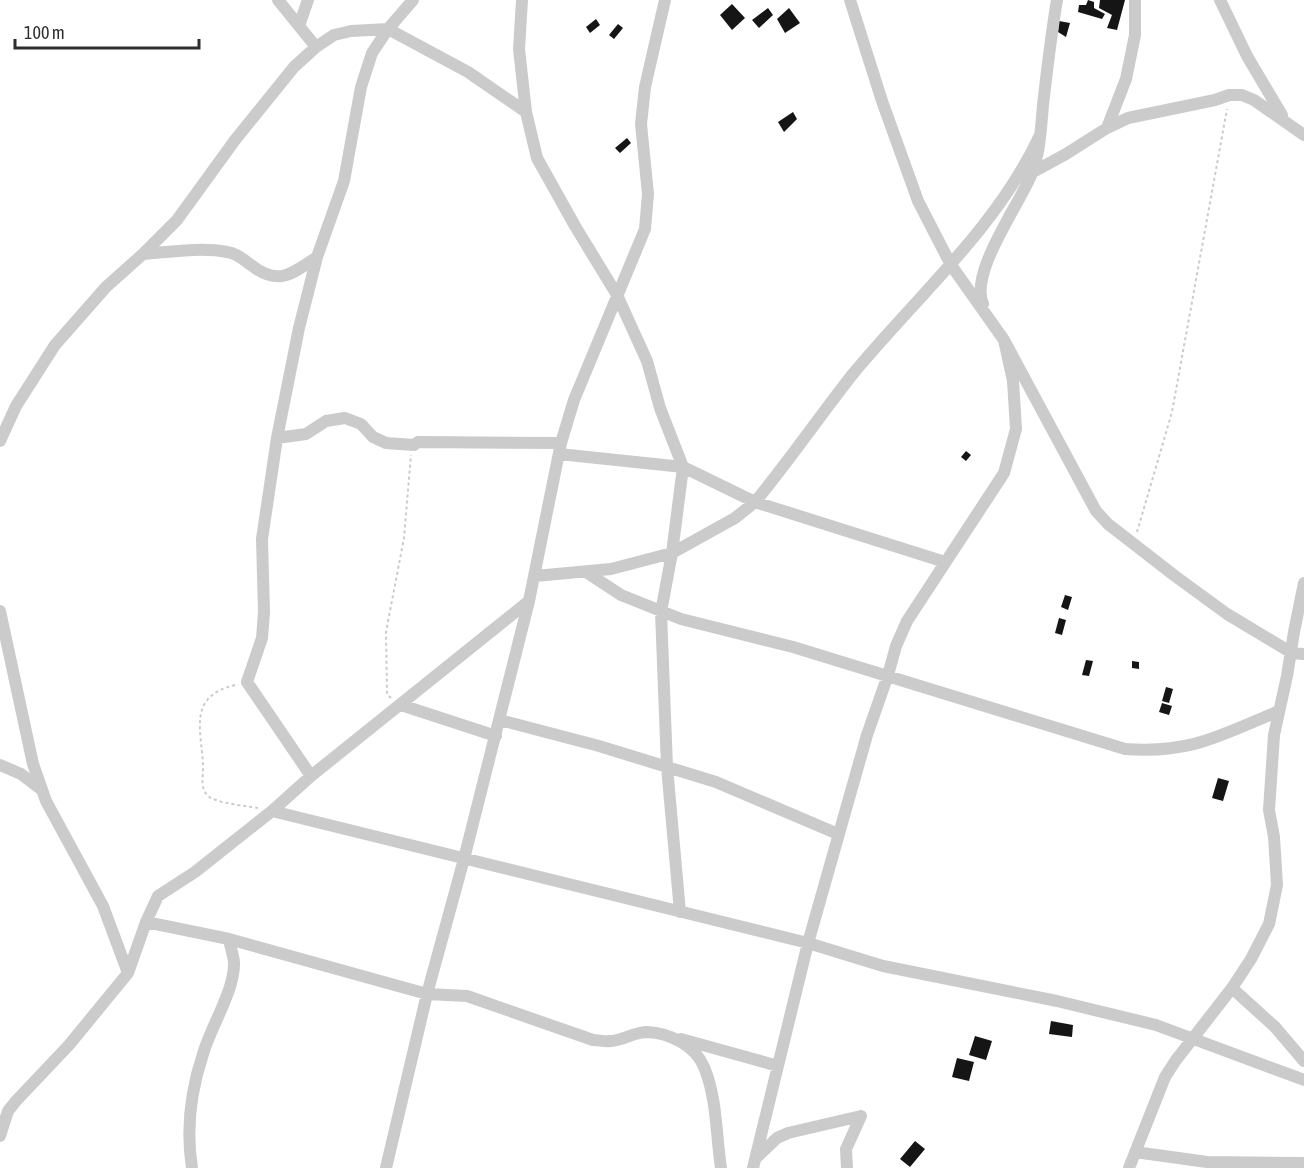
<svg xmlns="http://www.w3.org/2000/svg" width="1304" height="1168" viewBox="0 0 1304 1168" font-family="'Asap Condensed',sans-serif">
	<style>
		.building { fill: #151515 }
		.lines { fill: none; stroke-linecap: round; stroke-linejoin: round }
		.path { stroke: #cbcbcb; stroke-width: 2; stroke-dasharray: 3 3; stroke-linecap: butt }
		.street { stroke: #cbcbcb; stroke-width: 12 }
	</style>
	<rect width="100%" height="100%" fill="#fff"/>
	<path class="building" d="M1088 0 1094 2V8L1105 14 1102 19 1078 12 1079 5H1086Z
		M1100 0H1125L1117 30 1107 28 1112 15 1099 8Z
		M732 4 745 18 732 30 720 15Z
		M768 8 773 15 759 28 752 20Z
		M789 8 800 23 785 33 777 19Z
		M596 19 600 25 590 33 586 27Z
		M1059 21 1070 23 1066 37 1058 32Z
		M618 24 623 28 614 39 609 35Z
		M793 112 797 119 784 132 778 122Z
		M627 138 631 143 620 153 615 148Z
		M966 451 971 455 966 461 961 457Z
		M1065 595 1072 597 1068 610 1061 607Z
		M1059 618 1066 620 1062 635 1055 633Z
		M1086 660 1093 661 1089 676 1082 675Z
		M1132 661 1139 662V669L1132 668Z
		M1166 687 1173 689 1169 703 1162 701Z
		M1162 703 1172 706 1169 715 1159 712Z
		M1218 778 1229 781 1223 801 1212 798Z
		M1051 1021 1073 1025 1072 1037 1049 1034Z
		M975 1036 992 1041 986 1060 969 1055Z
		M957 1058 974 1062 969 1081 952 1077Z
		M915 1141 925 1149 910 1167 900 1159Z"/>
	<g class="lines">
		<path class="path" d="M1137 532 1172 412 1227 109
			M235 685C185 697 203 733 203 769 203 778 200 788 208 796 216 803 246 806 258 808
			M391 698 387 694 386 632 404 538 411 455"/>
		<path class="street" d="M278 0 316 47
			M522 0 519 49 526 112 537 158 575 226 617 295 647 361 660 408 683 467 672 553 661 612 667 767 680 912
			M850 0 882 101 918 201 951 265 1004 340 1096 511 1108 524 1175 576 1227 614 1292 653 1304 654
			M1220 0 1247 56 1282 115
			M299 26 308 0
			M1107 128 1126 79 1135 35V0
			M1033 172 1066 154 1107 128 1128 118 1215 100 1229 95H1242L1254 100 1304 135
			M143 254C171 252 200 247 227 252 237 253 244 260 251 265 279 287 293 273 317 257
			M983 304C969 272 1020 204 1032 173 1040 153 1041 127 1043 105 1047 70 1051 35 1057 0
			M277 438 306 434 326 421 345 418 361 424 373 437 386 443 414 445 418 442 561 443
			M0 441 16 406 55 345 106 287 143 254 177 220 235 140 294 67 316 47 334 35 351 31 388 29 468 72 526 112
			M559 454 683 467 755 502 945 562
			M586 572 621 595 681 619 793 647 1125 749C1191 754 1221 735 1279 711
			M535 576 611 569 672 553 735 518 755 502C789 461 819 417 852 375 916 297 997 228 1040 135
			M0 611 33 764 46 801 103 906 128 973
			M401 705 496 736
			M500 720 599 746 716 782 838 834
			M0 765 21 774 42 790
			M311 776 247 682 262 638 264 612 262 539 277 438 299 328 317 257 344 181 361 87 372 53 388 29 413 0
			M272 811 808 943 867 735 888 675 896 646 907 621 1004 473 1016 429 1013 381 1004 340
			M146 922 229 939 427 994 467 996 593 1040C599 1040 605 1042 611 1041 623 1040 635 1032 647 1032 669 1033 695 1045 704 1067 717 1098 716 1135 721 1168
			M1232 988 1275 1027 1304 1061
			M681 1039 778 1066
			M0 1136 8 1111 16 1101 69 1045 128 973 146 922 158 896 195 872 272 811 311 776 529 601
			M1135 1152 1207 1162 1304 1163
			M756 1158 777 1138 788 1133 861 1116
			M192 1168C186 1130 191 1090 203 1054 211 1026 235 990 234 962 233 954 230 946 229 939
			M386 1168 427 994 464 859 529 601 561 443 574 400 645 229 648 194 641 124 645 87 665 0
			M753 1168 808 943 883 966 1057 1001 1156 1025 1304 1080
			M847 1168 846 1149 861 1116
			M1129 1168 1165 1077 1176 1060 1232 988 1251 959 1269 924 1277 885 1274 837 1269 810 1274 735 1287 676 1294 632 1304 583"/>
	</g>
	<path d="M15 39v9h184v-9" fill="none" stroke="#2e2e2e" stroke-width="3"/>
	<text x="24" y="39" font-size="18" fill="#2e2e2e" stroke="#ffffff" stroke-width="4.5" paint-order="stroke">100 m</text>
</svg>
